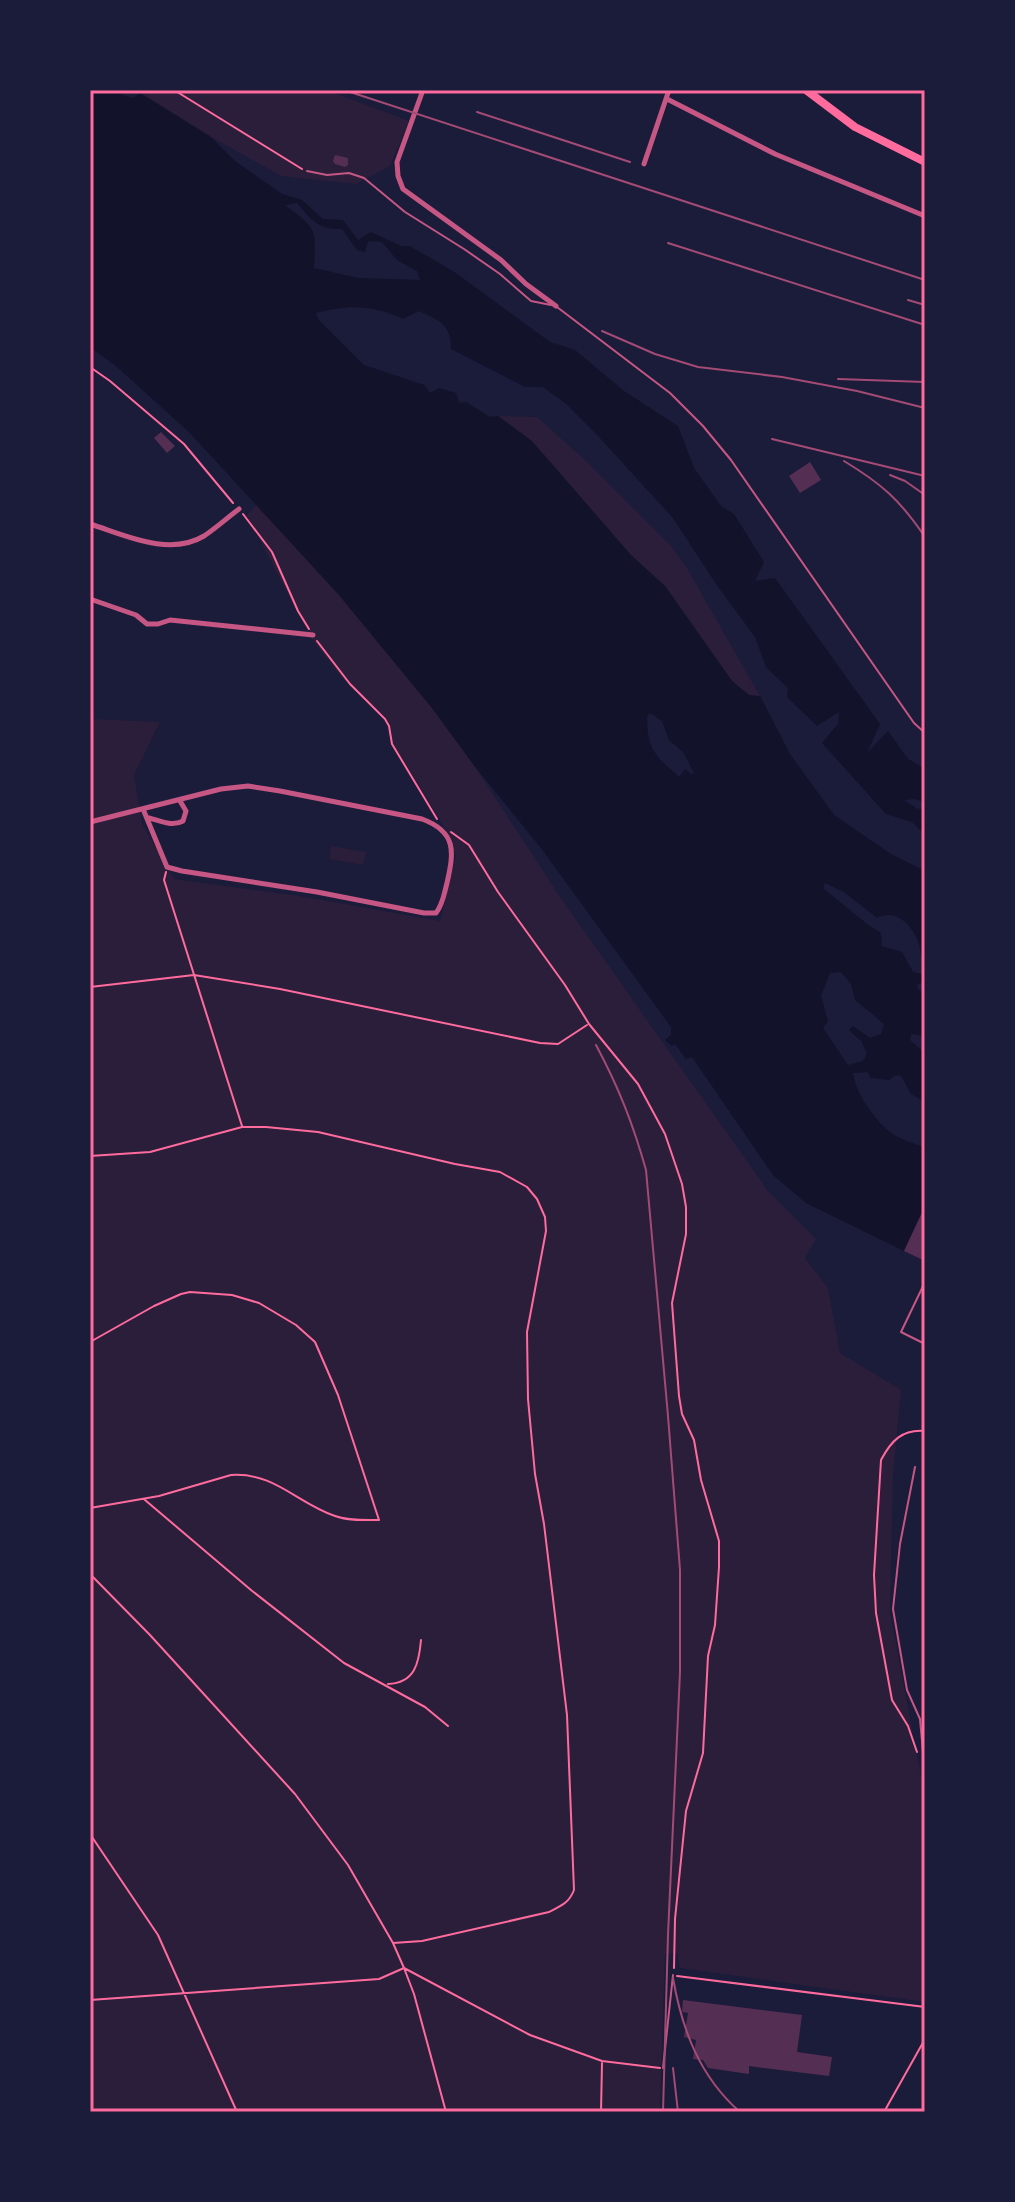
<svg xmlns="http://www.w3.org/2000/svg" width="1015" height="2202" viewBox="0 0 1015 2202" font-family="Lato,sans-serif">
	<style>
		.green { fill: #2a1e3b }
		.water { fill: #12122b; fill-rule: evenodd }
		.building { fill: #542f53 }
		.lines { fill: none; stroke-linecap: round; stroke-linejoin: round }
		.path { stroke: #ff6b9d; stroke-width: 2 }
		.service { stroke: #c65784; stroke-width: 2 }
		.minor { stroke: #c65784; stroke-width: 5 }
		.primary { stroke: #ff6b9d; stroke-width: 8 }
		.rail { stroke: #a44b75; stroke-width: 2 }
		.neatline { fill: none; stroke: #ff6b9d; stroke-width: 3 }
	</style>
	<rect width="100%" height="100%" fill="#1b1b3a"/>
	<path class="green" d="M136 90H326L409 121 390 166 356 184 281 176 211 137Z
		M498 416 537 417 584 459 670 545 687 568 760 696H749L732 681 665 586 631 556Z
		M257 504 339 595 432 708 476 768 560 897 768 1191 816 1239 805 1258 828 1288 840 1353 901 1390 893 1475 890 1612 925 1798V2002L680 1968 677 1953 665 1954 660 2112H90V719L160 722 134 775 142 824 174 879 299 896 440 921 456 856 448 833 393 743 390 725 385 716 341 677 311 638 247 515Z
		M331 846 366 852 363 865 329 859Z"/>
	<path class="water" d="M90 90H117L123 95 133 98 140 93 211 137 235 161 282 194 302 200 323 219 343 220 358 240 371 232 401 246H410L456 273 550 342 575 350 624 391 678 426 694 468 721 506 734 514 764 562 755 581 775 578 880 724 867 753 888 731 908 759 925 769V802L914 799 904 800 916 808 925 810V835L912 822 886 814 822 743 838 724 839 712 817 726 787 697 788 688 766 667 755 637 716 584 673 518 599 437 565 403 543 387H525L451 349C451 324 440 321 419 311L403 319C370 304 350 305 316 313L319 320 364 365 424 385 430 393 439 388 456 393 459 403 466 402 490 417 498 416 532 441 631 555 665 586 732 681 749 695 760 696 790 754 834 815 891 854 925 871V956L921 955C920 934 900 906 877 918L844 892 825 883 823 888 867 924 881 933 882 946 902 952 913 972 925 975V982L917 984 918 989 925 994V1036L911 1034 910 1040 925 1053V1104L920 1099 911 1094 901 1076 896 1075 889 1080 871 1078 867 1072 853 1073C855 1093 875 1120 890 1132 899 1139 914 1143 925 1148V1206L904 1251 806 1203 773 1175 692 1057 686 1059 675 1044 672 1046 665 1040 671 1035V1027L541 848 476 768 432 708 339 595 189 432 117 367 90 347ZM297 203C312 220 318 230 342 229L357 250 365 252 368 241 382 242 397 260 417 271 420 280 358 278 314 268C316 226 317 230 285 205ZM650 713 662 721 669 740 683 752 694 773 691 774 685 769 679 777C656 756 647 750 647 717ZM841 972 851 984 855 1000 884 1024 881 1034 870 1038 853 1026 849 1030 862 1042 867 1054 863 1061 848 1065 823 1028 828 1021 821 996 830 973Z"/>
	<path class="building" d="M335 155 348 158V165L345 167 335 164 333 161Z
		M161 432 175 446 167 453 154 438Z
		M810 462 821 480 800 493 789 476Z
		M925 1206V1261L904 1251Z
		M683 2000 802 2015 797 2052 832 2057 829 2076 749 2066V2074L708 2068 703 2060 693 2059 696 2040 684 2037 688 2013 682 2012Z"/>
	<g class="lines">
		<path class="path" d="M174 90 302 169
			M90 367 110 381 184 444 233 503
			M243 514 272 552 298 611 309 629
			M317 641 350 684 385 719 389 726 392 744 437 819
			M451 832 469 845 498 892 565 985 589 1024 638 1084 665 1134 682 1184 686 1207V1234L672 1303 679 1396 682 1414 694 1440 701 1480 719 1541V1567L715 1625 708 1656 703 1753 686 1811 675 1919 674 1968
			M166 872 164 880 242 1126
			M90 987 194 975 280 989 540 1043 558 1044 587 1025
			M90 1156 150 1152 242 1127H266L318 1132 455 1164 500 1172 527 1187 537 1199 545 1217 546 1231 527 1332 528 1399 535 1474 544 1524 567 1715 574 1890C569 1903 561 1906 549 1912L422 1941 393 1943
			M90 1342 154 1306 181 1294 190 1292 232 1295 259 1303 296 1325 315 1342 338 1395 379 1520C365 1520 349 1521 335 1516 297 1503 274 1472 231 1475L159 1496 90 1508
			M145 1500 251 1590 344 1663 425 1707 448 1726
			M90 1574 150 1635 295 1794 348 1865 393 1943 404 1968 414 1994 446 2112
			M388 1684C415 1683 419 1663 421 1640
			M917 1752 908 1726 892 1700 876 1613 874 1575 881 1460C891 1441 902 1429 925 1431
			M90 1834 158 1935 237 2112
			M677 1976 925 2007
			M90 2000 379 1979 404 1968 530 2035 602 2061 660 2068
			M601 2112 602 2063
			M884 2112 925 2039"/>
		<path class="service" d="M307 171 327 175 349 173 364 178 405 212 464 249 500 274 531 301 551 305
			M557 307 670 393 703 426 731 460 914 723 925 733
			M925 1282 901 1332 925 1344
			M915 1467 900 1544 893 1609 907 1690 920 1719 925 1775
			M663 2068 673 1975"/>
		<path class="minor" d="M423 90 397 162 398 176 403 189 501 260 526 284 556 306
			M667 99 775 154 925 216
			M644 164 669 90
			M90 524C125 535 169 557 204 536 216 528 227 518 239 509
			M90 599 136 615 147 624H158L170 620 313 635
			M149 818C161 821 172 827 183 821L186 811 180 801
			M90 822 221 789 248 786 280 791 422 819C457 832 454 852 447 883 444 894 443 904 436 913H424L317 892 182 871 167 867 143 809"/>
		<path class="primary" d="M806 90 855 127 925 162"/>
		<path class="rail" d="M344 90 925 280
			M477 112 630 162
			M668 243 925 325
			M908 300 925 305
			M602 331 655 354 698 367 782 377 857 391 925 408
			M838 379 925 382
			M772 439 925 476
			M844 461C882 484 900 500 925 537
			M890 475 905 481 925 495
			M596 1045C619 1088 633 1124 646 1170L668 1416 680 1570V1672L668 1935 663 2112
			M673 1978C682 2030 700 2077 740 2112
			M673 2068 678 2112"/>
	</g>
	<rect width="1015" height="2202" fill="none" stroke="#1b1b3a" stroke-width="184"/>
	<rect x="92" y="92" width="831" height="2018" class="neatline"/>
</svg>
